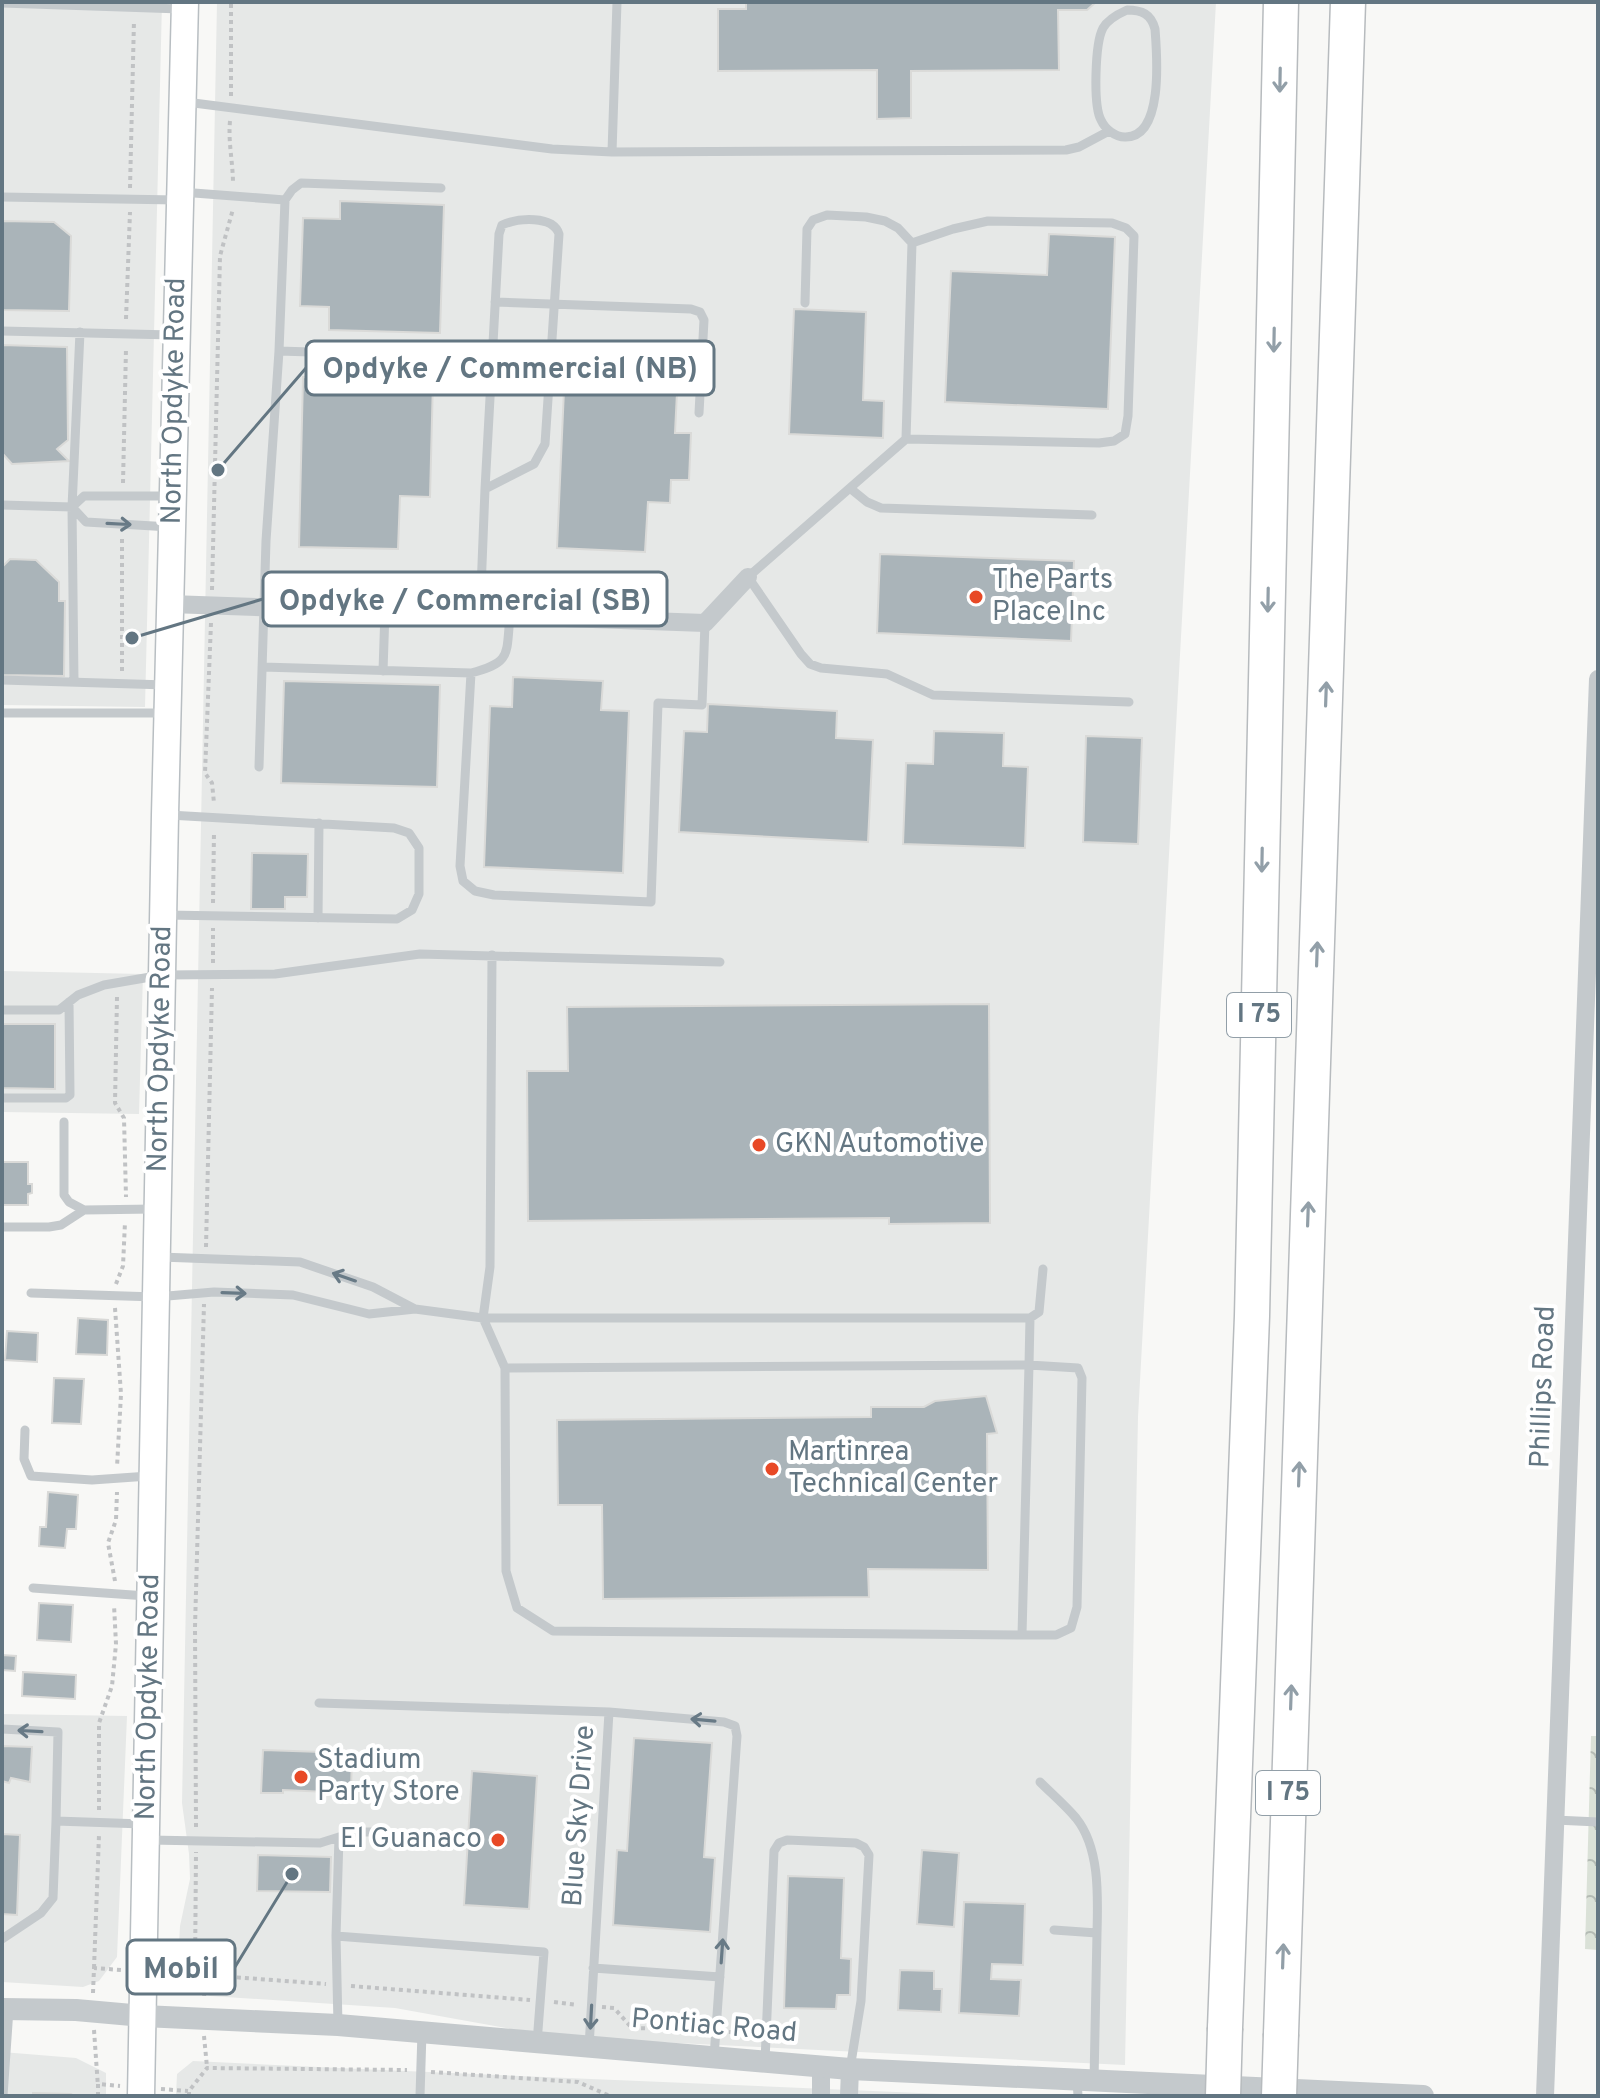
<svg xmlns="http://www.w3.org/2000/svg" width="1600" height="2098" viewBox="0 0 1600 2098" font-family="Overpass,sans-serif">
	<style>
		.built { fill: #e6e8e7 }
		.park { fill: url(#park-crowns) }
		.building { fill: #aab4b9; stroke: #dadad8; stroke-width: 2 }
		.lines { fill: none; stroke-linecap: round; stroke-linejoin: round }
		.secondary-casing { stroke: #b8bec2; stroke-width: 29 }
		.motorway-casing { stroke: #b7bbbe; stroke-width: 37 }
		.path { stroke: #c0c2c4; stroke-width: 4; stroke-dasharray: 4 4; stroke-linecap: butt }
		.service { stroke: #c4c9cc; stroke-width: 9 }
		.minor { stroke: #c4c9cc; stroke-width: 18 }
		.tertiary { stroke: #c4c9cc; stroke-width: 22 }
		.secondary { stroke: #fff; stroke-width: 26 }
		.motorway { stroke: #fff; stroke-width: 34 }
		.motorway-bridge-casing { stroke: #b7bbbe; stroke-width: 37; stroke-linecap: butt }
		.motorway-bridge { stroke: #fff; stroke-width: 34 }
		.oneway { stroke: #929fa8 }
		.oneway2 { stroke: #687a86 }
		.poi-dot { fill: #e84926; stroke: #fff; stroke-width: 3 }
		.labels { text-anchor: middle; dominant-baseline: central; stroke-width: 8; stroke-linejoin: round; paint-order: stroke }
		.shield { fill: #fff; stroke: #929fa8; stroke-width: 2 }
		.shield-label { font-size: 26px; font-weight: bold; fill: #637682 }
		.street-label { font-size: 28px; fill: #637682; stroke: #fff }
		.poi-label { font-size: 28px; fill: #637682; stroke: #fff; text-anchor: start }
		.leader { fill: none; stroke: #637682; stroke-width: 3 }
		.callout-dot { fill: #637682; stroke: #fff; stroke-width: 3 }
		.callout { fill: #fff; stroke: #637682; stroke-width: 3 }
		.callout-label { font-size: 30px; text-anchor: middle; font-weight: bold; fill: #637682 }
	</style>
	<defs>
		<pattern id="park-crowns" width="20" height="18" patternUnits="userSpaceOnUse" patternTransform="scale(2)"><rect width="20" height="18" fill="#dae1d7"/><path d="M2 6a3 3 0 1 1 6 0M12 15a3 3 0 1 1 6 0" fill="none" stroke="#b4bbb4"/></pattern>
	</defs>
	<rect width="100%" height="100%" fill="#f8f8f6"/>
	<path class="built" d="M2 2H162L145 707 2 705Z
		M217 2H1216L1138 1417 1125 2065 555 2037 395 2008 210 1996 197 1991 187 1981 178 1963 180 1926 190 1879 189 1854 182 1803Z
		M2 971 143 974 139 1114 2 1112Z
		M2 1714 127 1716 117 1957 99 1981 83 1987 2 1982Z
		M2 2052 76 2058 106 2073V2096H2Z
		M193 2061 382 2070 989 2096H176L177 2074Z"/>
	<path class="park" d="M1591 1736H1598V1950L1585 1949Z"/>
	<path class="building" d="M746 2H1096L1087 10H1058L1059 70 911 71V118L877 119V70L718 71V9H746Z
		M340 201 444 205 440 333 329 330V307L300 306 303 218 340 219Z
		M2 221 54 222 71 236 69 311 2 310Z
		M1049 234 1115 237 1108 409 945 402 951 271 1047 275Z
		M794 309 866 312 863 400 884 401 883 438 789 434Z
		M2 345 67 347 68 440 57 449 69 461 12 464 2 453Z
		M565 367 678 372 675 433H691L689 480H671L670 503 648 502 645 552 557 548Z
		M303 377 433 380 430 497 400 496 398 549 299 547Z
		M880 554 1074 561 1071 641 877 633Z
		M10 559 36 560 59 582V601H65L64 676 2 675V567Z
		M513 677 603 681 601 710 629 711 623 873 484 867 490 706 512 707Z
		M284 681 440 685 437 787 281 783Z
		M708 704 837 711 836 738 873 740 868 842 679 832 684 731 707 732Z
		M934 731 1004 733 1003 766 1028 767 1025 848 903 844 906 763 933 764Z
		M1086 736 1142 738 1138 844 1083 842Z
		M252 853 308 854 307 897H285V909H251Z
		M989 1004 990 1223 889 1224V1218L528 1221 527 1071H568L567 1007Z
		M2 1024H55V1089L2 1088Z
		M2 1162H28V1184H32V1193L28 1194V1205H2Z
		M78 1318 108 1320 107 1355 76 1354Z
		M7 1331 38 1333 37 1362 5 1360Z
		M54 1378 84 1379 81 1424 52 1423Z
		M986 1396 997 1433 987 1434 988 1570 868 1569 869 1597 603 1599 602 1505H558L557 1420 871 1417V1407H924L935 1401Z
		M48 1492 78 1495 76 1529H67L65 1548 39 1546 40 1527H46Z
		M39 1603 73 1605 71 1642 37 1640Z
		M2 1655 16 1656 15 1671 2 1670Z
		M23 1672 76 1675 75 1699 22 1696Z
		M634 1738 712 1743 704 1857 715 1858 710 1932 613 1925 617 1850 627 1851Z
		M2 1746 32 1747 30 1782 11 1778 9 1783 2 1781Z
		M263 1750 352 1753 351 1793 283 1790V1793H261Z
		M472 1771 537 1776 529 1909 464 1905Z
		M2 1834 20 1835 17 1915 2 1914Z
		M922 1850 959 1853 954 1927 917 1924Z
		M258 1855 331 1857 330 1892 257 1891Z
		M788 1876 844 1878 841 1958 851 1959 850 1995H837L836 2009 784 2008Z
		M964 1902 1025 1904 1023 1965 992 1964 991 1979 1021 1980 1019 2016 959 2013Z
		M900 1970 934 1971V1989H942L941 2012 898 2010Z
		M33 2093 71 2094 74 2096H33Z"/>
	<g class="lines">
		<g class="secondary-casing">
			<path id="secondary" d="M141 2096 165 815 185 2"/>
		</g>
		<g class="motorway-casing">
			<path id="motorway" d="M1225 2028 1252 1316 1281 2
				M1281 2034 1348 2"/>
		</g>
		<path class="path" d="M231 96V2
			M230 121C228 143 233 162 233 184
			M130 188 134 20
			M126 319 130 212
			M123 483 126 348
			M212 590 220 256 233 209
			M211 623 205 773 212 783 214 803
			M122 671V536
			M213 903 214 832
			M213 963V928
			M117 997 115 1103 124 1118 126 1197
			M206 1247 212 988
			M116 1284 123 1266 125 1222
			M115 1308 121 1394 117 1467
			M115 1581 108 1543 116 1520 117 1492
			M99 1810V1723L112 1686 116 1644 114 1605
			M196 1827 195 1627 204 1304
			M94 1968 99 1835
			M166 1972 205 1975 204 1999
			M195 1973 196 1852
			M205 1975 326 1984
			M351 1986 530 2000
			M93 1993 94 1968 121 1970
			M554 2002 577 2005
			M602 2007 614 2008 632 2028 705 2030
			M94 2030 98 2087
			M729 2032 752 2034
			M204 2036 207 2067
			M431 2072 578 2082 610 2096
			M161 2089 188 2091
			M98 2096V2084L120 2086
			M189 2096V2091L207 2068 407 2070"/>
		<path class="service" d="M2 3 181 9
			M1127 10C1142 10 1151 14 1155 29 1157 55 1164 138 1125 137 1115 137 1105 129 1101 120 1093 105 1095 43 1103 28 1108 19 1118 14 1127 10Z
			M186 102 552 149 612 152 1066 150 1079 147 1109 131
			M612 152 617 2
			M181 192 285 200
			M2 197 177 200
			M495 302 691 309 700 312 704 320 699 413
			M805 303 807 229 813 220 827 215 866 217 885 221 898 228 912 243
			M2 331 173 335
			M279 351 437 356
			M906 439 912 243 953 229 988 221 1112 223 1126 228 1134 236 1128 416 1125 434 1114 441 1099 443 906 439 748 577 801 654 810 664 821 668 887 674 933 695 1129 702
			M851 489 867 502 881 508 1092 515
			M2 505 72 507 84 496H170
			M72 507 86 522 170 527
			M480 615 485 489 534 464 545 444 559 234C553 215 518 218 502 225L499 234 485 489
			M262 667 471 673C512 662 506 655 510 616
			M383 671 385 611
			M471 673 460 866 463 881 475 891 494 895 651 902 658 703 702 705 705 623
			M2 680 167 685
			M74 682 72 507 80 332
			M2 713H164
			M259 767 266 541 279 351 285 200 292 190 301 183 441 188
			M165 915 397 919 412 910 419 894V848L409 833 394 828 169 815
			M318 918 319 823
			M492 955 490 1267 483 1318 505 1368 1029 1365 1030 1318
			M2 1010H59L78 995 104 985 162 975 275 974 420 954 720 962
			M2 1098H66L70 1095 69 1002
			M64 1122V1195L69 1202 84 1210
			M2 1227H49L61 1225 84 1210 154 1209
			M160 1257 300 1262 373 1287 415 1309
			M31 1293 156 1297 214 1292 293 1295 369 1314 415 1309 483 1318H1030L1039 1312 1043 1269
			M505 1368 506 1571 517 1608 553 1631 1022 1635 1029 1365 1078 1368 1082 1378 1077 1607 1071 1628 1056 1635H1022
			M25 1430 24 1459 31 1476 92 1480 149 1476
			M33 1588 147 1596
			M319 1703 609 1712
			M2 1729 58 1732 56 1821
			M1040 1782C1052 1794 1065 1805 1076 1818 1100 1848 1098 1896 1097 1933
			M1555 1820 1598 1822
			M149 1840 320 1843 355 1832H379
			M1054 1930 1097 1933 1094 2081
			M336 1936 544 1952 537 2043
			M2 1939 41 1913 53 1898 56 1821 143 1824
			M593 1968 720 1977
			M338 2025 336 1936 339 1837
			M589 2047 609 1712 724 1722 735 1726 737 1736 714 2057
			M765 2061 774 1851 779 1843 787 1840 856 1843 864 1847 869 1855 861 2001 850 2069
			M1077 2080 1078 2096
			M3 2096 9 2009
			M420 2096 422 2032"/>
		<path class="minor" d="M170 604 705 623 748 577
			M821 2096V2066
			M849 2096 850 2069
			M1545 2096 1598 679"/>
		<path class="tertiary" d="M2 2009 76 2010 143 2016 338 2025 850 2069 1423 2096"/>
		<use href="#secondary" class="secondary"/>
		<use href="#motorway" class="motorway"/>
		<g class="motorway-bridge-casing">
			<path id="motorway-bridge" d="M1223 2096 1225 2028
				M1279 2096 1281 2034"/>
		</g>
		<use href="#motorway-bridge" class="motorway-bridge"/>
	</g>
	<defs><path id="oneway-shaft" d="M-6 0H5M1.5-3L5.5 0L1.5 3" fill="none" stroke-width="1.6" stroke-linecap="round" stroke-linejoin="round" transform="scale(2)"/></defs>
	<g class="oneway">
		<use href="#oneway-shaft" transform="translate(1280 80) rotate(91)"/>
		<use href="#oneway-shaft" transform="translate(1274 340) rotate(91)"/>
		<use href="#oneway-shaft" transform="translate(1268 600) rotate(91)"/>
		<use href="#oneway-shaft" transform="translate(1326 694) rotate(-88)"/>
		<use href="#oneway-shaft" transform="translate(1262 860) rotate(91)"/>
		<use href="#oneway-shaft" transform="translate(1317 954) rotate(-88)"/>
		<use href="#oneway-shaft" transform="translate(1308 1214) rotate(-88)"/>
		<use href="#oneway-shaft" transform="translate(1299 1474) rotate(-88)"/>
		<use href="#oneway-shaft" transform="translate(1291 1697) rotate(-88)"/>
		<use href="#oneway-shaft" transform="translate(1283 1956) rotate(-88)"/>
	</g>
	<g class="oneway2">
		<use href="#oneway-shaft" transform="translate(119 524) rotate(3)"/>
		<use href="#oneway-shaft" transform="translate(344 1277) rotate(-161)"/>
		<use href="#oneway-shaft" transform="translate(234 1293) rotate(2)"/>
		<use href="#oneway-shaft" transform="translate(703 1720) rotate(-175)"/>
		<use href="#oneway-shaft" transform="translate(30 1731) rotate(-177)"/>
		<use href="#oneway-shaft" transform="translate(722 1951) rotate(-86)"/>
		<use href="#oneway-shaft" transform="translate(591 2017) rotate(93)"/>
	</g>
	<g class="poi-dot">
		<circle cx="976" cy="597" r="8"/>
		<circle cx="759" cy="1145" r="8"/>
		<circle cx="772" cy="1469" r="8"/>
		<circle cx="301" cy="1777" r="8"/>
		<circle cx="498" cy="1840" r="8"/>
	</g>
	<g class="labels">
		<g class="shield">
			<rect x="1227" y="993" width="64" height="44" rx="6"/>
			<rect x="1256" y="1771" width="64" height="44" rx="6"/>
		</g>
		<g class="shield-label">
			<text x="1259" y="1015">I 75</text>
			<text x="1288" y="1793">I 75</text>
		</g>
		<g class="street-label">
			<text transform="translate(175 401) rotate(-89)">North Opdyke Road</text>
			<text transform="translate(161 1049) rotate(-89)">North Opdyke Road</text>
			<text transform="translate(1544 1387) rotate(-88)">Phillips Road</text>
			<text transform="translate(149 1697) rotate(-89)">North Opdyke Road</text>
			<text transform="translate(580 1816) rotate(-86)">Blue Sky Drive</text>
			<text transform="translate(714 2027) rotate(5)">Pontiac Road</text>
		</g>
		<g class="poi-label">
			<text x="992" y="581">The Parts<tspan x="992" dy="32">Place Inc</tspan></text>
			<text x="775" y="1145">GKN Automotive</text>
			<text x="788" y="1453">Martinrea<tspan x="788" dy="32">Technical Center</tspan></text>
			<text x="317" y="1761">Stadium<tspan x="317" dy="32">Party Store</tspan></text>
			<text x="482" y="1840" text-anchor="end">El Guanaco</text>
		</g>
	</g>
	<path class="leader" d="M218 470L306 368M132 638L263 599M292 1874L235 1967"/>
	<g class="callout-dot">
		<circle cx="218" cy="470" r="8"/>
		<circle cx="132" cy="638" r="8"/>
		<circle cx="292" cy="1874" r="8"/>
	</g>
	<g class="callout">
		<rect x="306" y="341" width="408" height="54" rx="8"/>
		<rect x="263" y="572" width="404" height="54" rx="8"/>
		<rect x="127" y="1940" width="108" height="54" rx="8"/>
	</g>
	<g class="callout-label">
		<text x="510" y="378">Opdyke / Commercial (NB)</text>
		<text x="465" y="610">Opdyke / Commercial (SB)</text>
		<text x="181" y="1978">Mobil</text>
	</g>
	<rect width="1600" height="2098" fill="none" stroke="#637682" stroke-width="8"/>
</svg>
